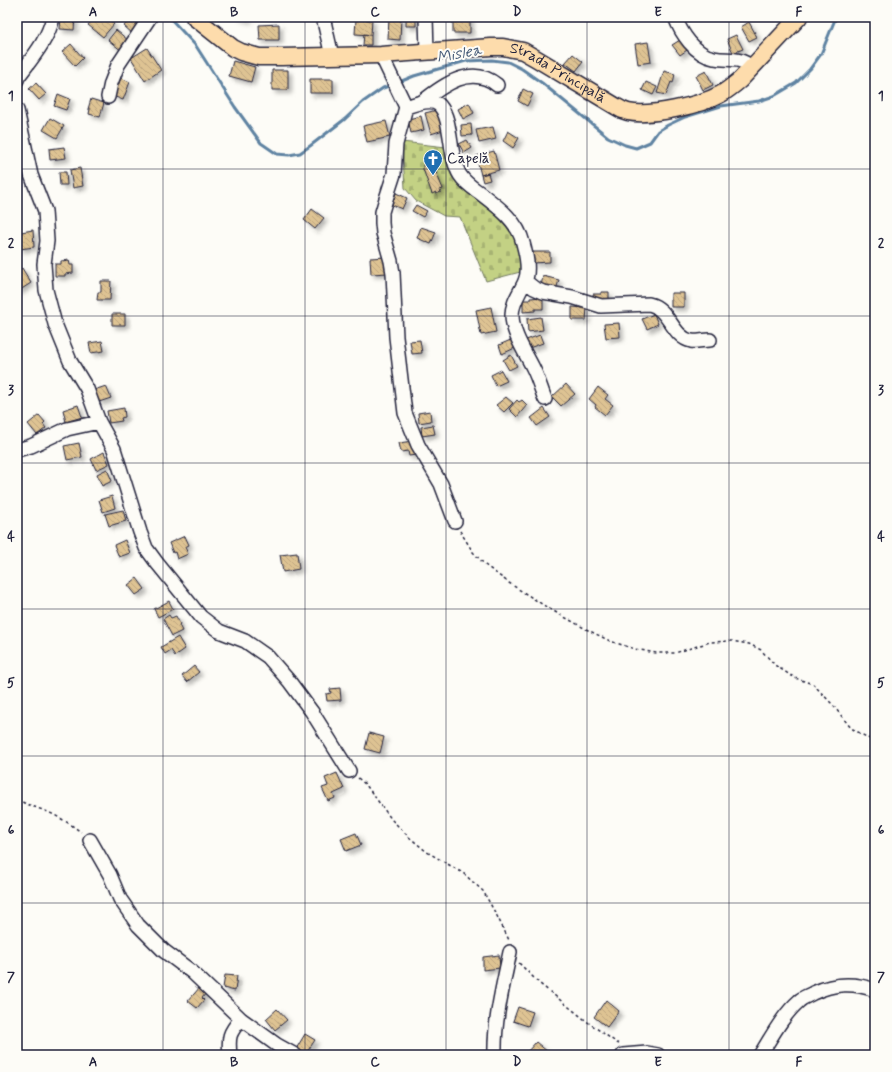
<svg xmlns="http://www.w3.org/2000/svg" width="892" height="1072" viewBox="0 0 892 1072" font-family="Mynerve,sans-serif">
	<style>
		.cemetery { fill: url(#cemetery-stones); stroke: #727a60 }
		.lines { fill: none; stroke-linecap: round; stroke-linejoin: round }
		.stream { stroke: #5f83a2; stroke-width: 3 }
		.building { fill: url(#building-back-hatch); stroke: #22223b; filter: url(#shadow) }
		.minor-casing { stroke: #22223b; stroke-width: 16 }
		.major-casing { stroke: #22223b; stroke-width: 19 }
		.path { stroke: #22223b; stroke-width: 1.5; stroke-dasharray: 3 3; stroke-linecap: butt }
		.minor { stroke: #fdfcf7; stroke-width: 13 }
		.major { stroke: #fddcac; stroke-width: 16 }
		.grid { fill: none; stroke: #22223b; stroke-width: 1; stroke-opacity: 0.55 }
		.labels { text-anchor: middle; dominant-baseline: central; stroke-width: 4; stroke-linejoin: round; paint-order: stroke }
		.street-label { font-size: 15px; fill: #22223b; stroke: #fdfcf7 }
		.poi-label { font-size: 15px; fill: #22223b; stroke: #fdfcf7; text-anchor: start }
		.water-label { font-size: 16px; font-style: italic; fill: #455a77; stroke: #fdfcf7 }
		.neatline { fill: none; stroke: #22223b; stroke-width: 1.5 }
		.grid-label { font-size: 13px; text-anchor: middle; font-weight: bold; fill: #22223b }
	</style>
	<defs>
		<pattern id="cemetery-stones" width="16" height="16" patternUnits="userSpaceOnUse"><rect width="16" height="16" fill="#c3d184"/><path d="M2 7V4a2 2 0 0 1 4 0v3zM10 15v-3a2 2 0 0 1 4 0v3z" fill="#a7b373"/></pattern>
		<pattern id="building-back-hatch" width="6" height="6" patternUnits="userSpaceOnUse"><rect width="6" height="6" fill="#dec393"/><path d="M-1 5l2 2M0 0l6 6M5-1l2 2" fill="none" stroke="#bea780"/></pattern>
		<filter id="shadow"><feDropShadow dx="3.5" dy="3.5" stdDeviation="2" flood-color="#0004"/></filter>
	</defs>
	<rect width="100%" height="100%" fill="#fdfcf7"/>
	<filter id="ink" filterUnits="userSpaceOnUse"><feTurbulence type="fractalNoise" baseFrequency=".025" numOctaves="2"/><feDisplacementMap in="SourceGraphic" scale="8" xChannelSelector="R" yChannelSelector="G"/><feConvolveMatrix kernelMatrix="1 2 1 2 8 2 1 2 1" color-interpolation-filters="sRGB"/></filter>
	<g filter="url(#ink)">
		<path class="cemetery" d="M402 142 446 147 450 162 508 223 518 241 524 271 486 281 460 217 444 216 416 201 405 188Z"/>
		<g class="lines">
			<path class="stream" d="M169 17 196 46 235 107 261 143 277 154 289 155 300 153 310 146 345 119 363 102 383 88 392 85
				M397 83 414 76 466 61 492 60 508 62 522 69 542 83 608 137 625 145 636 148 650 142 658 131 668 125 685 117 721 106 759 101 774 96 796 83 810 69 821 54 836 17"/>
		</g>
		<path class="building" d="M61 17H75L74 30 60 29Z
			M94 17H106L114 24 103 37 88 25Z
			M131 17 141 24 133 34 124 26Z
			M236 17H248V20Z
			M389 17H401L400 40 388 39Z
			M406 17H416V26H406Z
			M453 17H470V33H453Z
			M356 19 372 20 371 35 355 34Z
			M749 22 757 37 749 41 741 27Z
			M279 24V40H260L259 25Z
			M116 30 129 41 122 51 108 40Z
			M364 34 371 35V45H363Z
			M736 35 743 49 733 53 727 39Z
			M680 40 687 50 680 55 672 45Z
			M648 42 651 62 638 64 635 44Z
			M71 44 83 58 75 66 62 52Z
			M147 48 161 70 145 81 131 58Z
			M573 54 583 62 576 71 565 63Z
			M233 61 255 67 251 82 229 76Z
			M272 70H288V90H272Z
			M664 71 675 74 673 83 671 82 666 95 657 93Z
			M706 71 713 85 703 90 696 76Z
			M121 78 130 82 123 100 113 96Z
			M310 79H333V93H310Z
			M646 82 657 87 653 95 642 90Z
			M36 83 46 94 39 100 29 89Z
			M523 89 533 94 527 106 518 101Z
			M58 94 70 99 66 110 54 106Z
			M91 99 104 103 100 117 89 114 90 109H88Z
			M469 103 474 113 463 119 458 109Z
			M437 110 443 130 431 134 425 113Z
			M421 116 424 130 411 133 408 119Z
			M50 118 64 126 57 138 43 130Z
			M386 121 390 137 367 142 363 126Z
			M471 124 472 135 462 136 461 125Z
			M493 127 496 139 479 143 476 130Z
			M508 131 519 138 513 148 503 141Z
			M467 140 472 148 464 153 459 144Z
			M64 147 66 158 50 160 49 149Z
			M494 151 499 170 481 175 476 156Z
			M425 162H428L433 165 443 189 440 190 441 192 436 194V192L432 194 423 169V165Z
			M80 168 83 186 73 188 70 170Z
			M59 172H66L67 185H60Z
			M488 173 490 180 483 182 481 175Z
			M396 193 407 198 402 209 392 205Z
			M416 205 427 211 423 217 412 211Z
			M312 209 324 218 315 229 304 220Z
			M421 227 436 232 431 244 417 238Z
			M33 230 34 247 20 249 19 238 22 237 21 232Z
			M533 252H550V262L533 263Z
			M386 257 388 273 371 274 370 258Z
			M69 260 70 265H73V273L65 274V276H55V264H61V261Z
			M22 268 31 283 17 292V272Z
			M543 276 559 280 556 290 541 286Z
			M101 281H111L110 300H97L98 292H101Z
			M601 292H609V301H594L593 294H601Z
			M671 293H684V307H671Z
			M543 297V309H535V311L523 312V300H530V298Z
			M491 307 496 332 481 335 476 310Z
			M572 307 587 308 586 320H572Z
			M112 314H125V325H112Z
			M654 314 658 324 647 329 642 319Z
			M541 317 543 330 528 332 527 319Z
			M619 323 620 337 606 338 604 324Z
			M540 335 543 343 529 348 526 340Z
			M513 339 517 347 502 354 499 345Z
			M420 340 422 353 412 354 410 341Z
			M102 341 104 351 91 353 89 343Z
			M511 355 517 366 509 370 503 360Z
			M501 370 507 381 496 386 491 375Z
			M566 384 575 394 561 406 552 397Z
			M106 386 111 398 99 402 94 390Z
			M598 387 608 395 605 399 613 405 605 415 595 407 596 405 589 399Z
			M506 397 513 403 504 412 496 405Z
			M517 400 519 402 522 400 527 405 517 417 509 409Z
			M78 405 82 417 66 422 63 410Z
			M124 408 125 417 121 418 122 421 109 423 107 411Z
			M544 408 550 417 537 426 531 418Z
			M430 411 431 421 419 423 418 413Z
			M39 415 45 422 43 424 46 428 37 435 28 424Z
			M433 425 435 434 422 436 421 427Z
			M412 441 415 447 416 455 409 456 408 451 401 452 399 443Z
			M79 443 82 457 67 460 64 446Z
			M104 452 109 464 96 470 91 459Z
			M107 469 112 481 102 486 97 474Z
			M112 496 115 508 103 512 99 500Z
			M123 510 126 521 109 526 105 514Z
			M185 536 189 545 185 547 188 554 177 559 175 552 173 553 169 543Z
			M125 540 130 553 119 557 114 545Z
			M297 553 299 569 283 572 280 555Z
			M137 578 145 589 136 595 128 585Z
			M169 601 173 609 158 617 154 609Z
			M169 615 171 618 176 616 180 624 179 625 182 631 172 636 163 619Z
			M178 637 185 649 175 656 171 650 165 654 161 647Z
			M194 666 199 672 187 682 182 676Z
			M340 688 341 700 327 701 326 694 331 693 330 689Z
			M369 733 384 737 380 753 365 749Z
			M337 773 344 789 333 794 335 798 328 801 322 788 328 786 325 778Z
			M356 833 361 845 346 851 341 839Z
			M499 955 500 968 483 970V957Z
			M225 975 237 976 235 991 223 988Z
			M200 987 207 992 202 998 204 1000 197 1008 188 1001Z
			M606 1000 619 1011 607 1027 594 1017Z
			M518 1007 533 1012 528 1026 513 1021Z
			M277 1009 287 1020 275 1030 266 1019Z
			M305 1034 315 1040 305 1055 296 1049Z
			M536 1042 548 1052 545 1055H531L527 1052Z"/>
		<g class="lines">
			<g class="minor-casing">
				<path id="minor" d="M323 17 332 56
					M426 17 427 52
					M675 17C681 33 695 55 714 58 729 61 738 56 752 67
					M381 55 406 107 396 144 394 174 385 202 382 212V223L383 233 391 261 393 273 396 337 405 413 418 445 441 484 455 521
					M17 80 18 77C32 58 48 40 53 17
					M108 97 111 83 118 65 150 17
					M422 102C443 85 472 64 497 85
					M406 107C415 104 433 97 440 106 453 121 448 156 460 175 465 183 473 188 480 193 497 206 518 221 523 243 526 254 530 270 525 281 520 293 512 302 512 315 512 333 525 352 533 368 538 378 541 389 545 399
					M17 110 31 175 45 211 47 241 44 264 46 290 55 324 70 361 87 389 99 422 114 449 140 532 146 548 157 563 201 617 219 631 245 641 268 657 289 681 312 712 349 771
					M525 281 534 288 543 292 572 297 601 306 649 304C669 308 672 337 691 341 697 342 703 340 710 340
					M17 450 31 446 67 429 99 422
					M90 840 110 875 120 899 138 925 164 951 192 972 241 1019 277 1045 295 1055
					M230 1055C228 1037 229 1033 241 1019
					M495 1055C494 1020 503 986 510 952
					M623 1055 647 1053 658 1055
					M760 1055C772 1036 783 1015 799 1001 803 997 808 996 813 993 834 983 853 982 875 990"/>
			</g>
			<g class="major-casing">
				<g id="major">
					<path id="s1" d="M194 17 233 48 241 52 259 57H281L381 55 491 47H503L523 51 537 59 617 107C620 109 624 111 628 112 650 117 701 105 721 94 728 90 734 85 740 80L799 17"/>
				</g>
			</g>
			<path class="path" d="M460 531 473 552 485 565 509 583 548 608 586 629 610 641 635 649 656 653H675L710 642 731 641 749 644 761 650 776 666 795 678 813 684 832 704 851 728 875 742
				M358 778 366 785 392 820 409 837 427 852 463 873 483 891 497 916 509 940
				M17 799C25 804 32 806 40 809 55 814 69 823 81 832
				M519 963 540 984 589 1023 620 1045"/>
			<use href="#minor" class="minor"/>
			<use href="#major" class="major"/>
		</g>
	</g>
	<path class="grid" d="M163 17V1055M305 17V1055M446 17V1055M587 17V1055M729 17V1055M17 169H875M17 316H875M17 463H875M17 609H875M17 756H875M17 903H875"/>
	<defs>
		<g id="church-pin" transform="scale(1)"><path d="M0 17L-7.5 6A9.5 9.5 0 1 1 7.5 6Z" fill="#1f6fb2" stroke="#fdfcf7"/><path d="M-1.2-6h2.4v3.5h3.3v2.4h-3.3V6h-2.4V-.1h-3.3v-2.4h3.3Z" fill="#fff"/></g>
	</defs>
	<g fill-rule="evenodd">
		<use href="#church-pin" x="433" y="159"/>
	</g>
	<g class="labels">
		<g class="street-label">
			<text stroke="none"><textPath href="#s1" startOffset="383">Strada Principală</textPath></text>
		</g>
		<g class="poi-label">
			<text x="447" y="159">Capelă</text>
		</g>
		<g class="water-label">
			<text transform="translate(459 54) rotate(-11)">Mislea</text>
		</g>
	</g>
	<rect width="892" height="1072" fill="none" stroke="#fdfcf7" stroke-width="44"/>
	<rect x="22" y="22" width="848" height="1028" class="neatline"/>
	<g class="grid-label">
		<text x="93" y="16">A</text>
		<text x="234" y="16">B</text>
		<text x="375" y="16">C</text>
		<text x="517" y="16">D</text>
		<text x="658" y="16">E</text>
		<text x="799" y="16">F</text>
		<text x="11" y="100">1</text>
		<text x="881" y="100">1</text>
		<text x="11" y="247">2</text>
		<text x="881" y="247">2</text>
		<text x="11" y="394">3</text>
		<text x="881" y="394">3</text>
		<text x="11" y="541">4</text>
		<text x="881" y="541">4</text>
		<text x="11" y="687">5</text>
		<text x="881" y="687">5</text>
		<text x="11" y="834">6</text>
		<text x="881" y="834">6</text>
		<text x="11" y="981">7</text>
		<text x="881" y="981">7</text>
		<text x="93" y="1066">A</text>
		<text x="234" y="1066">B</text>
		<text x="375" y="1066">C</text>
		<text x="517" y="1066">D</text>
		<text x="658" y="1066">E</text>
		<text x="799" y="1066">F</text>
	</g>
</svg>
